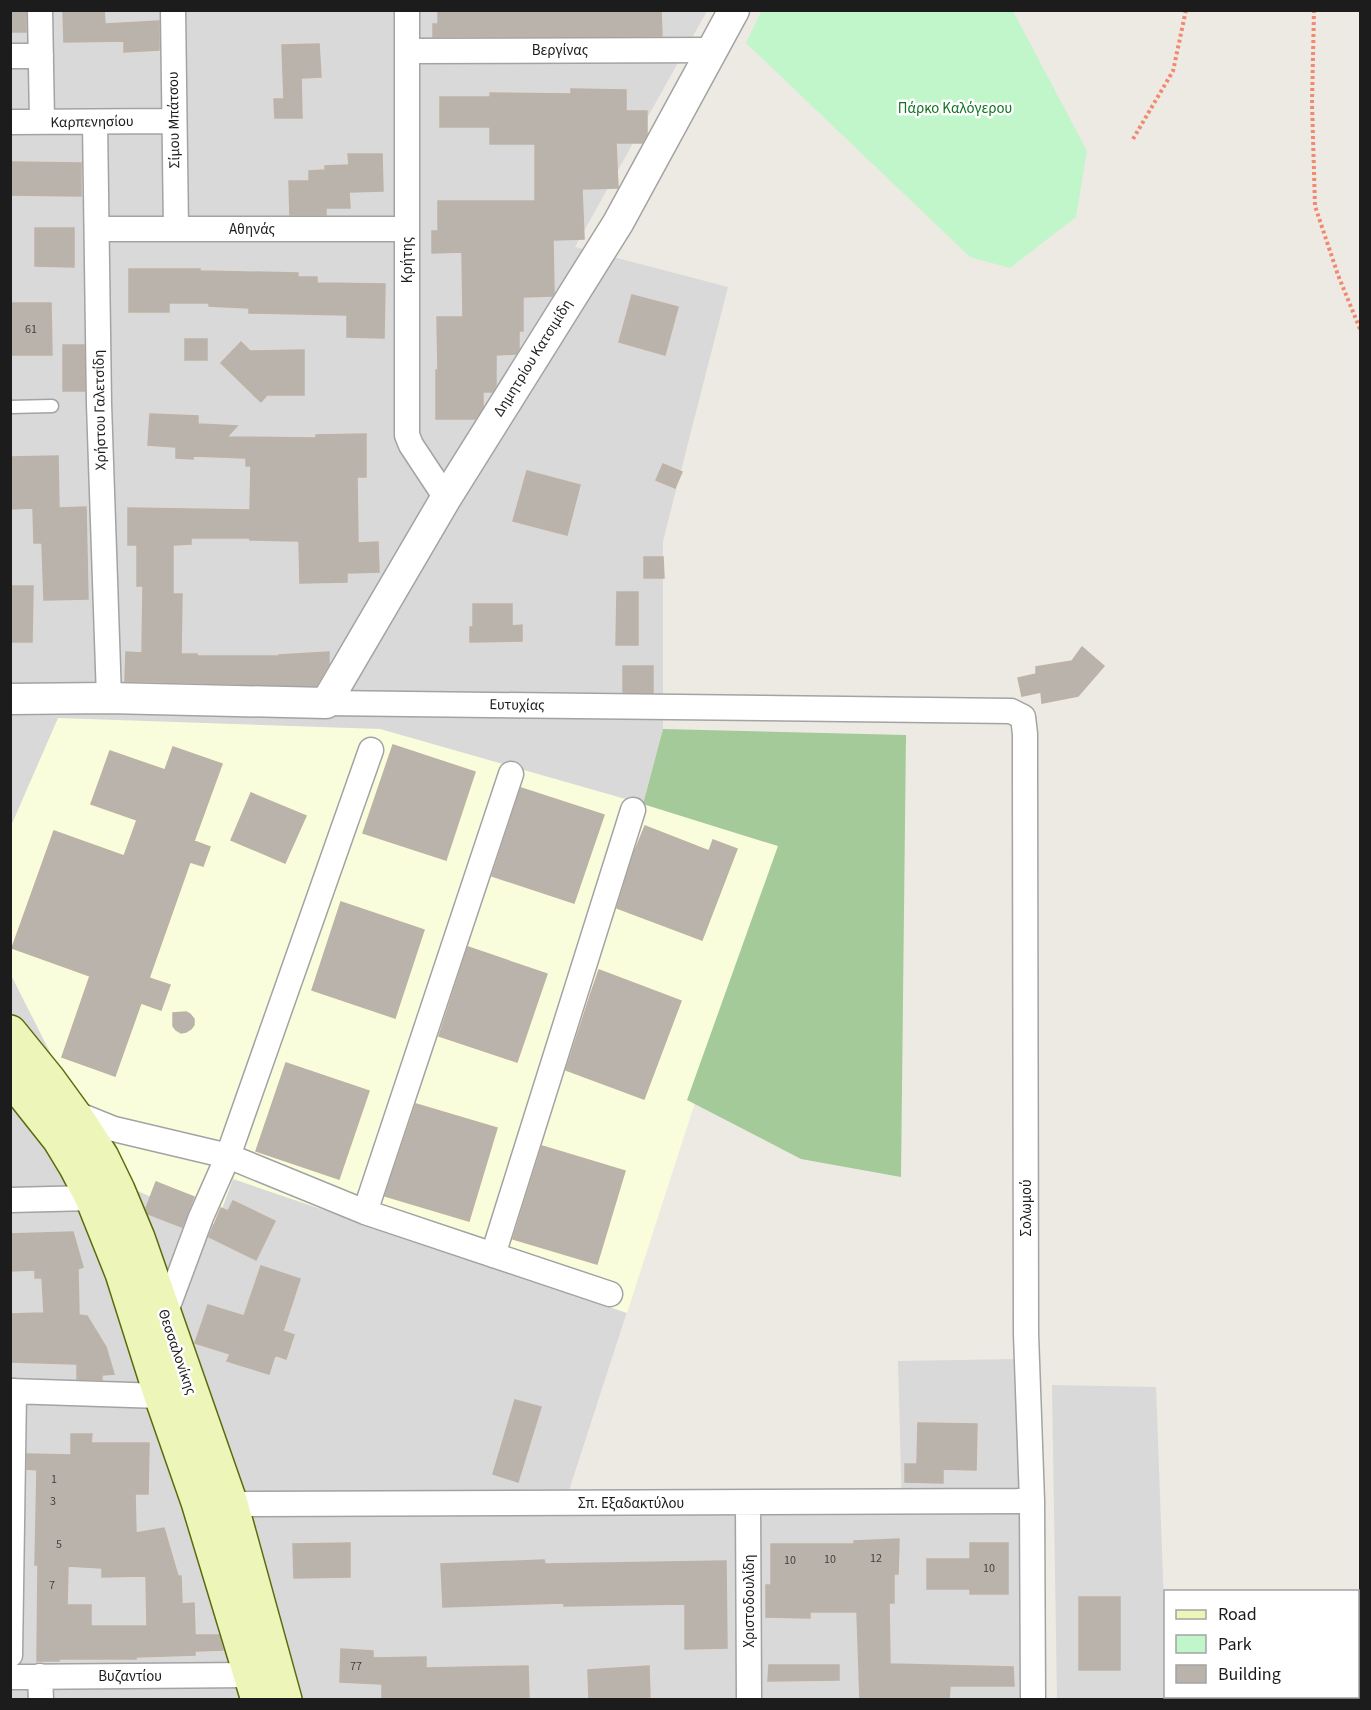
<svg xmlns="http://www.w3.org/2000/svg" width="1371" height="1710" viewBox="0 0 1371 1710" font-family="'Source Sans 3',sans-serif">
	<style>
		.residential { fill: #dad9d9 }
		.education { fill: #fafddc }
		.forest { fill: #a4ca99 }
		.park { fill: #c1f6ca }
		.lines { fill: none; stroke-linecap: round; stroke-linejoin: round }
		.stream { stroke: #a5c9d9; stroke-width: 6 }
		.building { fill: #b9b3ac; stroke: #beb2a6; stroke-width: 1.5; fill-rule: evenodd }
		.service-casing { stroke: #a3a3a3; stroke-width: 15 }
		.minor-casing { stroke: #a3a3a3; stroke-width: 27 }
		.tertiary-casing { stroke: #a3a3a3; stroke-width: 33 }
		.secondary-casing { stroke: #596c0b; stroke-width: 36 }
		.path { stroke: #f1886f; stroke-width: 4; stroke-dasharray: 3 3; stroke-linecap: butt }
		.service { stroke: #fff; stroke-width: 12 }
		.minor { stroke: #fff; stroke-width: 24 }
		.tertiary { stroke: #fff; stroke-width: 30 }
		.secondary { stroke: #edf5b8; stroke-width: 33 }
		.labels { text-anchor: middle; dominant-baseline: central; stroke-width: 5; stroke-linejoin: round; paint-order: stroke }
		.number-label { font-size: 12px; fill: #434240 }
		.street-label { font-size: 15px; fill: #1c1c1c; stroke: #fff }
		.park-label { font-size: 15px; fill: #117322; stroke: #fff }
	</style>
	<rect width="100%" height="100%" fill="#edeae3"/>
	<path class="residential" d="M11 11H707L575 247 728 287 663 541V729L643 803 778 846 562 1512 902 1511 898 1361 1020 1359 1021 1699 11 1700Z
		M1052 1385 1156 1387 1165 1632 1166 1696 1168 1697V1699H1057Z"/>
	<path class="education" d="M58 718 380 729 643 804 778 846 627 1313 233 1179 216 1225 133 1189 56 1064 11 975V826Z"/>
	<path class="forest" d="M663 729 906 735 901 1177 801 1159 687 1100 778 846 643 804Z
		M1358 1685 1360 1686V1699L1258 1700 1257 1697 1358 1696Z"/>
	<path class="park" d="M762 10 1013 11 1087 151 1076 217 1010 268 970 257 746 43Z"/>
	<g class="lines">
		<path class="stream" d="M1304 1696 1308 1700"/>
	</g>
	<path class="building" d="M10 10H26V32H10Z
		M63 10H104L105 24 159 21V50L124 52V41L64 42Z
		M438 10H661L662 36 433 37V24H438Z
		M319 44 321 77 301 78 302 118H275L274 99H284L282 45Z
		M571 89 626 90V111H647V134L642 143H616L618 188 582 189 584 239 553 240 554 293 552 296 523 297V331H519V349L516 354 496 355V385L492 392H483V407L475 419H436V370H438L437 317H463L462 252 432 253V231H438V201H535V144H490V127H440V97H490V93L571 94Z
		M348 154H382L383 191 349 192 350 208H326V215H290L289 181H309V171L325 170V166L349 165Z
		M10 162 81 163V196L10 195Z
		M35 228H74V267L35 266Z
		M129 269H200V271L298 273V277H317V283L385 284 384 338 347 337V315L249 313V308L209 306V303H169V312H129Z
		M632 295 678 307 665 355 619 342Z
		M10 303H51L52 355H10Z
		M185 339H207V360H185Z
		M241 342 250 351 304 350V395H267L261 402 221 363Z
		M63 345H84L85 391H63Z
		M150 414 198 416V424L237 426 227 437 316 438V435L366 434V477H357L358 543 378 542 379 572 347 573V582L300 583 299 541 250 540V538H191V544L173 545V594H182L181 654H197V656H279V655L329 652V664L316 686 125 681 126 652 142 653 143 586H137V545H128V508L250 510 251 466H246V458L193 456V459L176 458V447L148 445Z
		M58 456 59 508 86 507 88 599 44 600 42 543H34L33 508 10 509V457Z
		M663 464 682 472 675 488 656 480Z
		M527 471 580 485 567 535 513 521Z
		M644 557H663L664 578H644Z
		M10 586H33L32 642H10Z
		M617 592H638V645H616Z
		M473 604H512V626L522 625V641L470 642V627H473Z
		M1082 647 1104 666 1078 696 1042 703 1041 692 1022 696 1018 678 1036 674V667L1072 661Z
		M623 666H653V693L623 692Z
		M393 745 475 772 446 860 363 833Z
		M173 747 222 764 194 841 210 847 203 866 190 862 149 978 170 985 161 1010 141 1003 115 1076 62 1057 90 976 12 948 54 831 124 856 137 820 91 804 110 751 165 770Z
		M521 788 604 815 574 903 492 876Z
		M251 793 306 816 285 863 231 840Z
		M645 826 709 851 713 840 737 849 702 940 617 908 634 853Z
		M341 902 424 930 395 1018 312 990Z
		M468 947 547 974 517 1062 439 1036Z
		M599 970 681 1001 644 1099 566 1070 590 996Z
		M186 1012 190 1014 194 1019V1025L191 1029 186 1032 181 1033 176 1030 173 1026V1013Z
		M286 1063 369 1091 339 1179 256 1151Z
		M416 1104 497 1128 469 1221 385 1196Z
		M542 1146 625 1171 597 1264 513 1239Z
		M156 1182 194 1197 182 1227 148 1214 146 1208Z
		M233 1201 275 1221 256 1260 209 1237 221 1208 228 1211Z
		M73 1232 83 1267 78 1269 79 1315 87 1316 106 1347 114 1374 102 1375V1380L77 1379V1364L10 1362V1314L44 1313 42 1278H35V1270L11 1271 10 1234Z
		M261 1266 300 1279 283 1331 294 1335 286 1359 275 1355 269 1374 227 1361 230 1354 195 1343 208 1305 244 1316Z
		M515 1400 541 1407 518 1482 493 1474Z
		M918 1423 977 1424 976 1470 943 1469V1483L905 1482V1464H917Z
		M71 1434H92L91 1443H149L148 1494H135L136 1533 164 1528 178 1576H181L182 1604 194 1603 195 1635H219L223 1650 195 1651V1655L136 1657V1659H59V1661H37L38 1565H35L37 1470 27 1469V1454L71 1455ZM68 1566 102 1568V1577L146 1576 147 1626H91V1605H67Z
		M899 1539 898 1574H894V1603H889L890 1664 1013 1667 1014 1686H950L949 1700H860L857 1612H810V1618L766 1617V1585H771V1544H854V1541Z
		M350 1543V1577L294 1578 293 1544Z
		M970 1543H1008V1594H970V1589H927V1559H970Z
		M544 1560 545 1564 726 1561 727 1648 685 1649V1604L564 1606V1603L443 1607 441 1564Z
		M1079 1597H1120V1670H1079Z
		M341 1649 373 1651V1658L426 1657V1668L528 1666 529 1700H382V1684L340 1682Z
		M769 1665H839V1680L768 1681Z
		M649 1666 650 1697 589 1699 588 1670Z"/>
	<g class="lines">
		<g class="service-casing">
			<path id="service" d="M10 407 52 406"/>
		</g>
		<g class="minor-casing">
			<path id="minor" d="M40 10 42 122
				M173 10 176 229
				M407 10V435L411 445 446 498
				M407 51 714 50
				M10 56H41
				M10 122 174 121
				M95 122 99 404 109 698
				M98 229H407
				M326 703 1011 711 1023 717 1025 734V770L1026 1334 1032 1501 1033 1700
				M72 1112 114 1129 228 1156 365 1212 610 1294
				M10 1200 92 1198
				M365 1212 511 774
				M493 1255 633 810
				M165 1314 201 1217 228 1156 371 750
				M10 1391 161 1396
				M748 1503 749 1700
				M231 1504 1032 1501
				M10 1655 14 1391
				M40 1676 41 1700
				M10 1677 250 1675"/>
		</g>
		<g class="tertiary-casing">
			<path id="tertiary" d="M10 699 109 698 326 703 446 498 618 223 734 10"/>
		</g>
		<g class="secondary-casing">
			<path id="secondary" d="M10 1032 49 1080 81 1124 102 1157 118 1190 138 1238 231 1504 285 1700
				M10 1077 59 1139 76 1167 92 1198 122 1273 161 1396 198 1502 258 1700"/>
		</g>
		<path class="path" d="M1314 10 1312 103 1315 206 1338 275 1360 329
			M1133 139 1173 71 1186 10"/>
		<use href="#service" class="service"/>
		<use href="#minor" class="minor"/>
		<use href="#tertiary" class="tertiary"/>
		<use href="#secondary" class="secondary"/>
	</g>
	<g class="labels">
		<g class="number-label">
			<text x="31" y="329">61</text>
			<text x="54" y="1479">1</text>
			<text x="53" y="1501">3</text>
			<text x="59" y="1544">5</text>
			<text x="876" y="1558">12</text>
			<text x="830" y="1559">10</text>
			<text x="790" y="1560">10</text>
			<text x="989" y="1568">10</text>
			<text x="52" y="1585">7</text>
			<text x="356" y="1666">77</text>
		</g>
		<g class="street-label">
			<text x="560" y="50">Βεργίνας</text>
			<text transform="translate(174 120) rotate(-91)">Σίμου Μπάτσου</text>
			<text transform="translate(92 122) rotate(-1)">Καρπενησίου</text>
			<text x="252" y="229">Αθηνάς</text>
			<text transform="translate(407 260) rotate(-90)">Κρήτης</text>
			<text transform="translate(533 358) rotate(-58)">Δημητρίου Κατσιμίδη</text>
			<text transform="translate(100 410) rotate(-91)">Χρήστου Γαλετσίδη</text>
			<text transform="translate(517 705) rotate(1)">Ευτυχίας</text>
			<text transform="translate(1026 1208) rotate(-90)">Σολωμού</text>
			<text transform="translate(177 1352) rotate(71)">Θεσσαλονίκης</text>
			<text x="631" y="1503">Σπ. Εξαδακτύλου</text>
			<text transform="translate(749 1601) rotate(-90)">Χριστοδουλίδη</text>
			<text x="130" y="1676">Βυζαντίου</text>
		</g>
		<g class="park-label">
			<text x="955" y="108">Πάρκο Καλόγερου</text>
		</g>
	</g>
	<rect width="1371" height="1710" fill="none" stroke="#1c1c1c" stroke-width="24"/>
	<rect x="1164" y="1590" width="195" height="108" fill="#ffffff" stroke="#a4a4a4" stroke-width="1.5"/>
	<rect x="1176" y="1610" width="30" height="9" fill="#edf5b8" stroke="#a4a4a4" stroke-width="1.5"/>
	<text x="1218" y="1620" font-size="18" fill="#1c1c1c">Road</text>
	<rect x="1176" y="1635" width="30" height="18" fill="#c1f6ca" stroke="#a4a4a4" stroke-width="1.5"/>
	<text x="1218" y="1650" font-size="18" fill="#1c1c1c">Park</text>
	<rect x="1176" y="1665" width="30" height="18" fill="#b9b3ac" stroke="#a4a4a4" stroke-width="1.5"/>
	<text x="1218" y="1680" font-size="18" fill="#1c1c1c">Building</text>
</svg>
